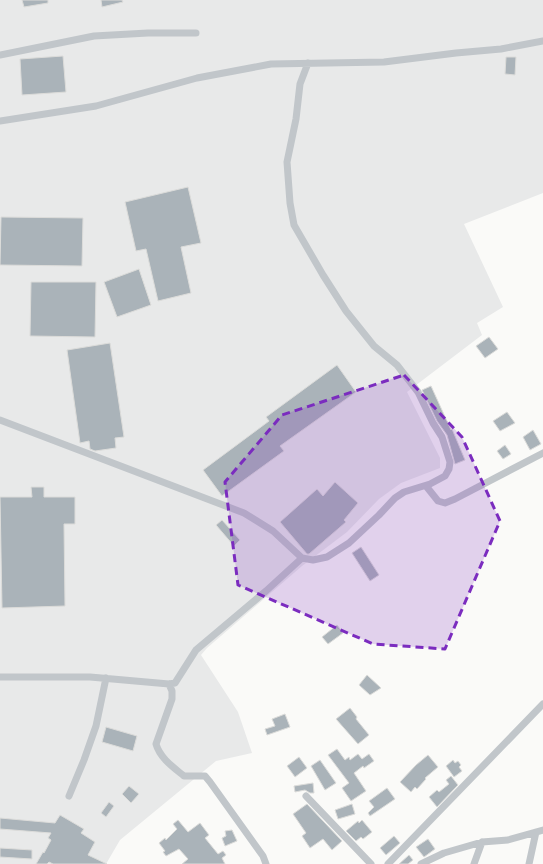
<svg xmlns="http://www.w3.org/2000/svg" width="543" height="864" viewBox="0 0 543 864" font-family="Poppins,sans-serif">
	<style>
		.built { fill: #e8e9e9 }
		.building { fill: #aab3b9; stroke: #dcdcda }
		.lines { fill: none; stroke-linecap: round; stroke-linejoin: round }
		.minor { stroke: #c1c6ca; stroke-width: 7 }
		.marked { fill: #7b2cbf; fill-opacity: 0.2; stroke: #7b2cbf; stroke-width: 3; stroke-dasharray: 8 5; stroke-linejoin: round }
	</style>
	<rect width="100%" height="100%" fill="#fafaf8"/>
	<path class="built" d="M0 0H543V193L464 224 503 307 477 323 482 335 407 392 440 458V468L401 483 379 499 347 532 302 566 207 648 201 655 238 712 252 753 216 761 120 840 106 864H0Z"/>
	<path class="building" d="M22 0H48V3L24 7Z
		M101 0H122L123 2 102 7Z
		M63 56 66 92 22 95 20 59Z
		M506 57H516L515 75 505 74Z
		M188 187 201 243 181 247 191 293 158 301 146 249 136 251 125 202Z
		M1 217 83 218 82 266 0 265Z
		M139 269 151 305 117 317 104 282Z
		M31 282H96L95 337 30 336Z
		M489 337 498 349 485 358 476 346Z
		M110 343 124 437 115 438 116 448 95 451 90 449 89 441 80 443 67 350Z
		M337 365 356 392 280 446 284 451 222 496 203 470 269 421 266 417Z
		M431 386 451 430 452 429 465 460 455 464 447 435 437 421 422 390Z
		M507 412 515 423 500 431 493 421Z
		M533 430 541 444 530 450 523 437Z
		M505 445 511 454 503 459 497 451Z
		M335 482 358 503 344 520 346 522 309 554H307L280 522 317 489 323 496Z
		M31 487H44V497H75V524H64L65 606 2 608 0 497H32Z
		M222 520 240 540 234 546 216 525Z
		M361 547 379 575 370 581 352 553Z
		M337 625 343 633 328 644 322 637Z
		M367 675 381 688 370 695 359 685Z
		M350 708 357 717 356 719 369 735 358 744 336 719Z
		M285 714 290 727 267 735 265 729 275 726 272 719Z
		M106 727 137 736 133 751 102 742Z
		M337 749 345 760 349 757 350 760 358 754 362 759 369 754 374 761 364 768 363 766 354 773 366 791 351 801 342 788 349 783 328 755Z
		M428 755 438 767 425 778 426 779 417 789 415 787 411 792 400 782 416 765Z
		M299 757 307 768 295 777 287 766Z
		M320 760 336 783 325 790 311 766Z
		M453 760 455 763 458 761 461 765 459 767 462 771 454 777 446 766Z
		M451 776 458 785 437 807 429 797 437 790 439 792 449 784 446 780Z
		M313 783 314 793H310L305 790 295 792 294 786Z
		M129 786 139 794 131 803 122 794Z
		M387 788 395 799 370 816 368 813 374 807 369 801Z
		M109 802 114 806 106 817 101 813Z
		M307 804 342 841 332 850 323 839 310 848 302 836 306 833 293 814Z
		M352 804 355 814 338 819 335 810Z
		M60 815 84 829 81 833 95 842 88 855 107 864H53L49 862 47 864H36L43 852 44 853 51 840 48 838 51 833 0 829V818L55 823Z
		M178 820 188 832 200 823 209 835 205 838 218 854 223 851 226 855 222 858 225 864H182L188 859 179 849 166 856 163 852 165 851 159 843 165 838 166 840 177 829 173 824Z
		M362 820 372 832 363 839 361 837 356 841 346 831 358 821 359 823Z
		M232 830 237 841 225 846 222 838 226 836 225 831Z
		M394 836 400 843 386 855 380 848Z
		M428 839 435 849 424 857 416 847Z
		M0 848 32 850V859L0 857Z
		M409 855 413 860 408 864H399Z"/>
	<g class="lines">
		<path class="minor" d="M0 55 94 36 148 33H196
			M0 121 96 106 197 78 271 64 384 62 456 53 501 49 543 41
			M0 420 244 513 273 531 302 558 313 560 327 557 349 543 379 515 395 498 404 492 430 484 445 476 449 469 450 462 442 437 433 423 418 392 397 365 374 346 346 311 323 275 294 225 290 203 287 162 296 119 300 84 308 63
			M426 486 438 501 445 503 455 499 543 453
			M0 677H90L169 684 175 683 196 650 266 591 302 558
			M169 684 172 691V699L156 744C160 758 173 767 184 776H205L210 782 263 856 266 864
			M69 796 84 760 96 726 106 678
			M306 796 371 864
			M388 864 543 704
			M421 864 444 853 482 842 508 840 543 830
			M474 864 482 842
			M529 864 536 832"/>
	</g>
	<path class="marked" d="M404 375 462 437 500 521 445 649 373 644 238 585 225 482 282 415Z"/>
</svg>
